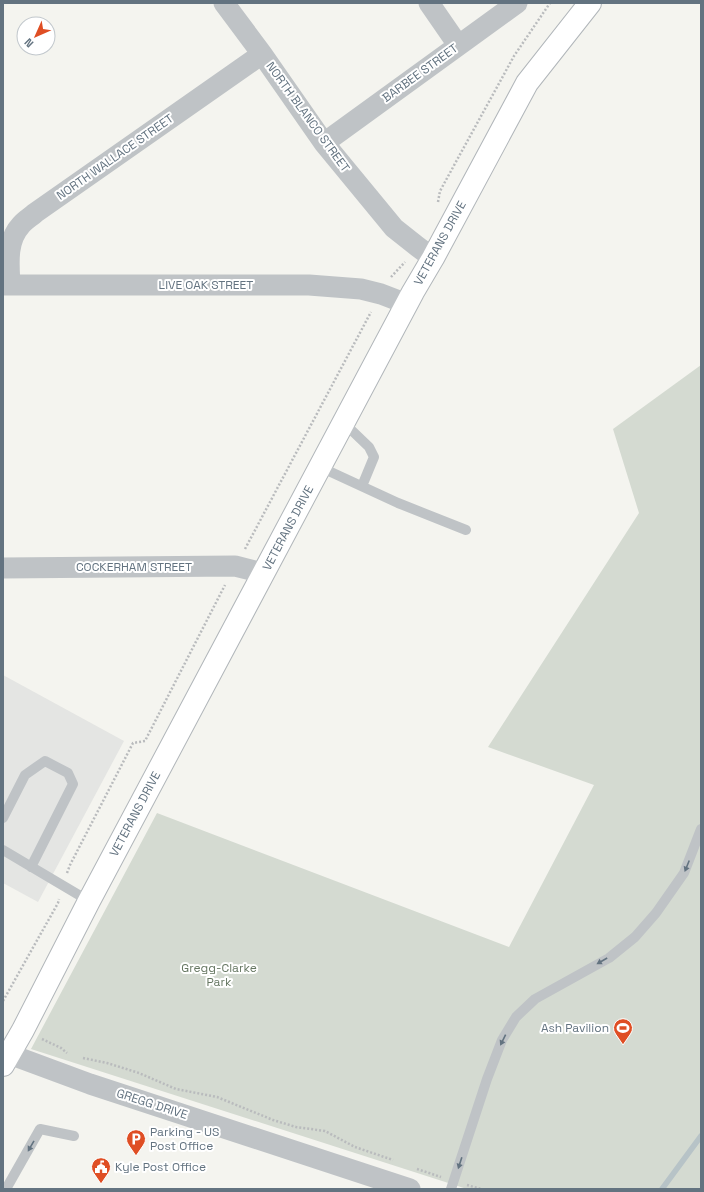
<svg xmlns="http://www.w3.org/2000/svg" width="704" height="1192" viewBox="0 0 704 1192" font-family="'Space Grotesk',sans-serif">
	<style>
		.built { fill: #e4e5e3 }
		.green { fill: #d4dad1 }
		.lines { fill: none; stroke-linecap: round; stroke-linejoin: round }
		.stream { stroke: #b7c3c7; stroke-width: 5.5 }
		.secondary-casing { stroke: #b1b6ba; stroke-width: 24 }
		.path { stroke: #b9bbbd; stroke-width: 2.5; stroke-dasharray: 2 2; stroke-linecap: butt }
		.lane { stroke: #bfc3c6; stroke-width: 10 }
		.street { stroke: #bfc3c6; stroke-width: 21 }
		.secondary { stroke: #fff; stroke-width: 22 }
		.oneway { fill: #637380 }
		.labels { text-anchor: middle; dominant-baseline: central; stroke-width: 4; stroke-linejoin: round; paint-order: stroke }
		.street-label { font-size: 12px; fill: #637380; stroke: #fff }
		.park-label { font-size: 12px; fill: #667762; stroke: #fff }
		.poi-label { font-size: 12px; fill: #637380; stroke: #fff; text-anchor: start }
	</style>
	<rect width="100%" height="100%" fill="#f4f4ef"/>
	<path class="built" d="M3 675 124 741 38 902 3 883Z"/>
	<path class="green" d="M701 365V1189H467L31 1049 157 813 509 947 594 785 488 747 639 513 613 429Z"/>
	<g class="lines">
		<path class="stream" d="M662 1189 701 1136"/>
		<g class="secondary-casing">
			<path id="secondary" d="M3 1065 23 1030 89 901 413 292 433 258 527 83 590 3"/>
		</g>
		<path class="path" d="M438 202 440 191 514 56 550 3
			M391 277 405 262
			M245 549 371 312
			M67 873 70 865 133 743 145 741 225 585
			M3 1001 58 903 59 899
			M42 1039 61 1048 67 1053
			M83 1058 107 1063 139 1073 176 1089 217 1097 273 1120 296 1127 325 1131 355 1147 393 1160
			M417 1169 441 1177
			M467 1185 481 1189"/>
		<path class="lane" d="M344 423 369 447 374 457 362 486
			M320 467 398 503 466 530
			M3 818 25 775 45 761 68 773 73 784 31 867
			M3 850 89 901
			M6 1189 40 1129 74 1136
			M451 1189 487 1079 502 1040 516 1017 535 999 609 958 635 937 656 913 684 873 701 829"/>
		<path class="street" d="M224 3 262 54 324 143 394 228 418 247 433 258
			M429 3 458 45
			M324 143 517 3
			M3 285H309L361 289 381 294 407 304
			M10 285C9 265 6 241 21 225 25 220 31 217 35 213L262 54
			M3 568 235 566 263 573
			M9 1054 90 1084 410 1189"/>
		<use href="#secondary" class="secondary"/>
	</g>
	<defs><path id="oneway-solid" d="M-6-.8H1V-3.2L6.5 0L1 3.2V.8H-6Z"/></defs>
	<g class="oneway">
		<use href="#oneway-solid" transform="translate(687 866) rotate(112)"/>
		<use href="#oneway-solid" transform="translate(602 961) rotate(150)"/>
		<use href="#oneway-solid" transform="translate(503 1040) rotate(116)"/>
		<use href="#oneway-solid" transform="translate(31 1146) rotate(120)"/>
		<use href="#oneway-solid" transform="translate(460 1163) rotate(108)"/>
	</g>
	<defs>
		<g id="stadium-pin" transform="scale(1)"><path d="M0 17L-7.5 6A9.5 9.5 0 1 1 7.5 6Z" fill="#df4e24" stroke="#fff"/><path d="M0-5a6.5 5 0 1 0 0 10a6.5 5 0 1 0 0-10ZM-3.5-1.8h7v3.6h-7Z" fill="#fff"/></g>
		<g id="parking-pin" transform="scale(1)"><path d="M0 17L-7.5 6A9.5 9.5 0 1 1 7.5 6Z" fill="#df4e24" stroke="#fff"/><path d="M-3.5-5.5H1a3.5 3.5 0 0 1 0 7H-1V5.5H-3.5ZM-1-3.4V-.6H.8a1.4 1.4 0 0 0 0-2.8Z" fill="#fff"/></g>
		<g id="civic-pin" transform="scale(1)"><path d="M0 17L-7.5 6A9.5 9.5 0 1 1 7.5 6Z" fill="#df4e24" stroke="#fff"/><path d="M-.6-6.5H3V-4.5H.6V-3L4-1V1h2V6H-6V1h2V-1L-.6-3ZM-1.2 2.5V6h2.4V2.5Z" fill="#fff"/></g>
	</defs>
	<g fill-rule="evenodd">
		<use href="#stadium-pin" x="623" y="1028"/>
		<use href="#parking-pin" x="136" y="1139"/>
		<use href="#civic-pin" x="101" y="1167"/>
	</g>
	<g class="labels">
		<g class="street-label">
			<text transform="translate(420 73) rotate(-36)">BARBEE STREET</text>
			<text transform="translate(308 117) rotate(54)">NORTH BLANCO STREET</text>
			<text transform="translate(115 157) rotate(-35)">NORTH WALLACE STREET</text>
			<text transform="translate(440 243) rotate(-61)">VETERANS DRIVE</text>
			<text x="206" y="285">LIVE OAK STREET</text>
			<text transform="translate(288 528) rotate(-62)">VETERANS DRIVE</text>
			<text x="134" y="567">COCKERHAM STREET</text>
			<text transform="translate(135 814) rotate(-62)">VETERANS DRIVE</text>
			<text transform="translate(152 1104) rotate(18)">GREGG DRIVE</text>
		</g>
		<g class="park-label">
			<text x="219" y="968">Gregg-Clarke<tspan x="219" dy="14">Park</tspan></text>
		</g>
		<g class="poi-label">
			<text x="609" y="1028" text-anchor="end">Ash Pavilion</text>
			<text x="150" y="1132">Parking - US<tspan x="150" dy="14">Post Office</tspan></text>
			<text x="115" y="1167">Kyle Post Office</text>
		</g>
	</g>
	<rect width="704" height="1192" fill="none" stroke="#637380" stroke-width="8"/>
	<g transform="translate(36 36) rotate(225)"><circle r="19" fill="#ffffff" stroke="#c1c7cc"/>
	<path d="M0-3L7 15L0 10L-7 15Z" fill="#df4e24"/>
	<text y="-6" font-size="11" font-weight="bold" text-anchor="middle" fill="#637380">N</text>
	</g>
</svg>
